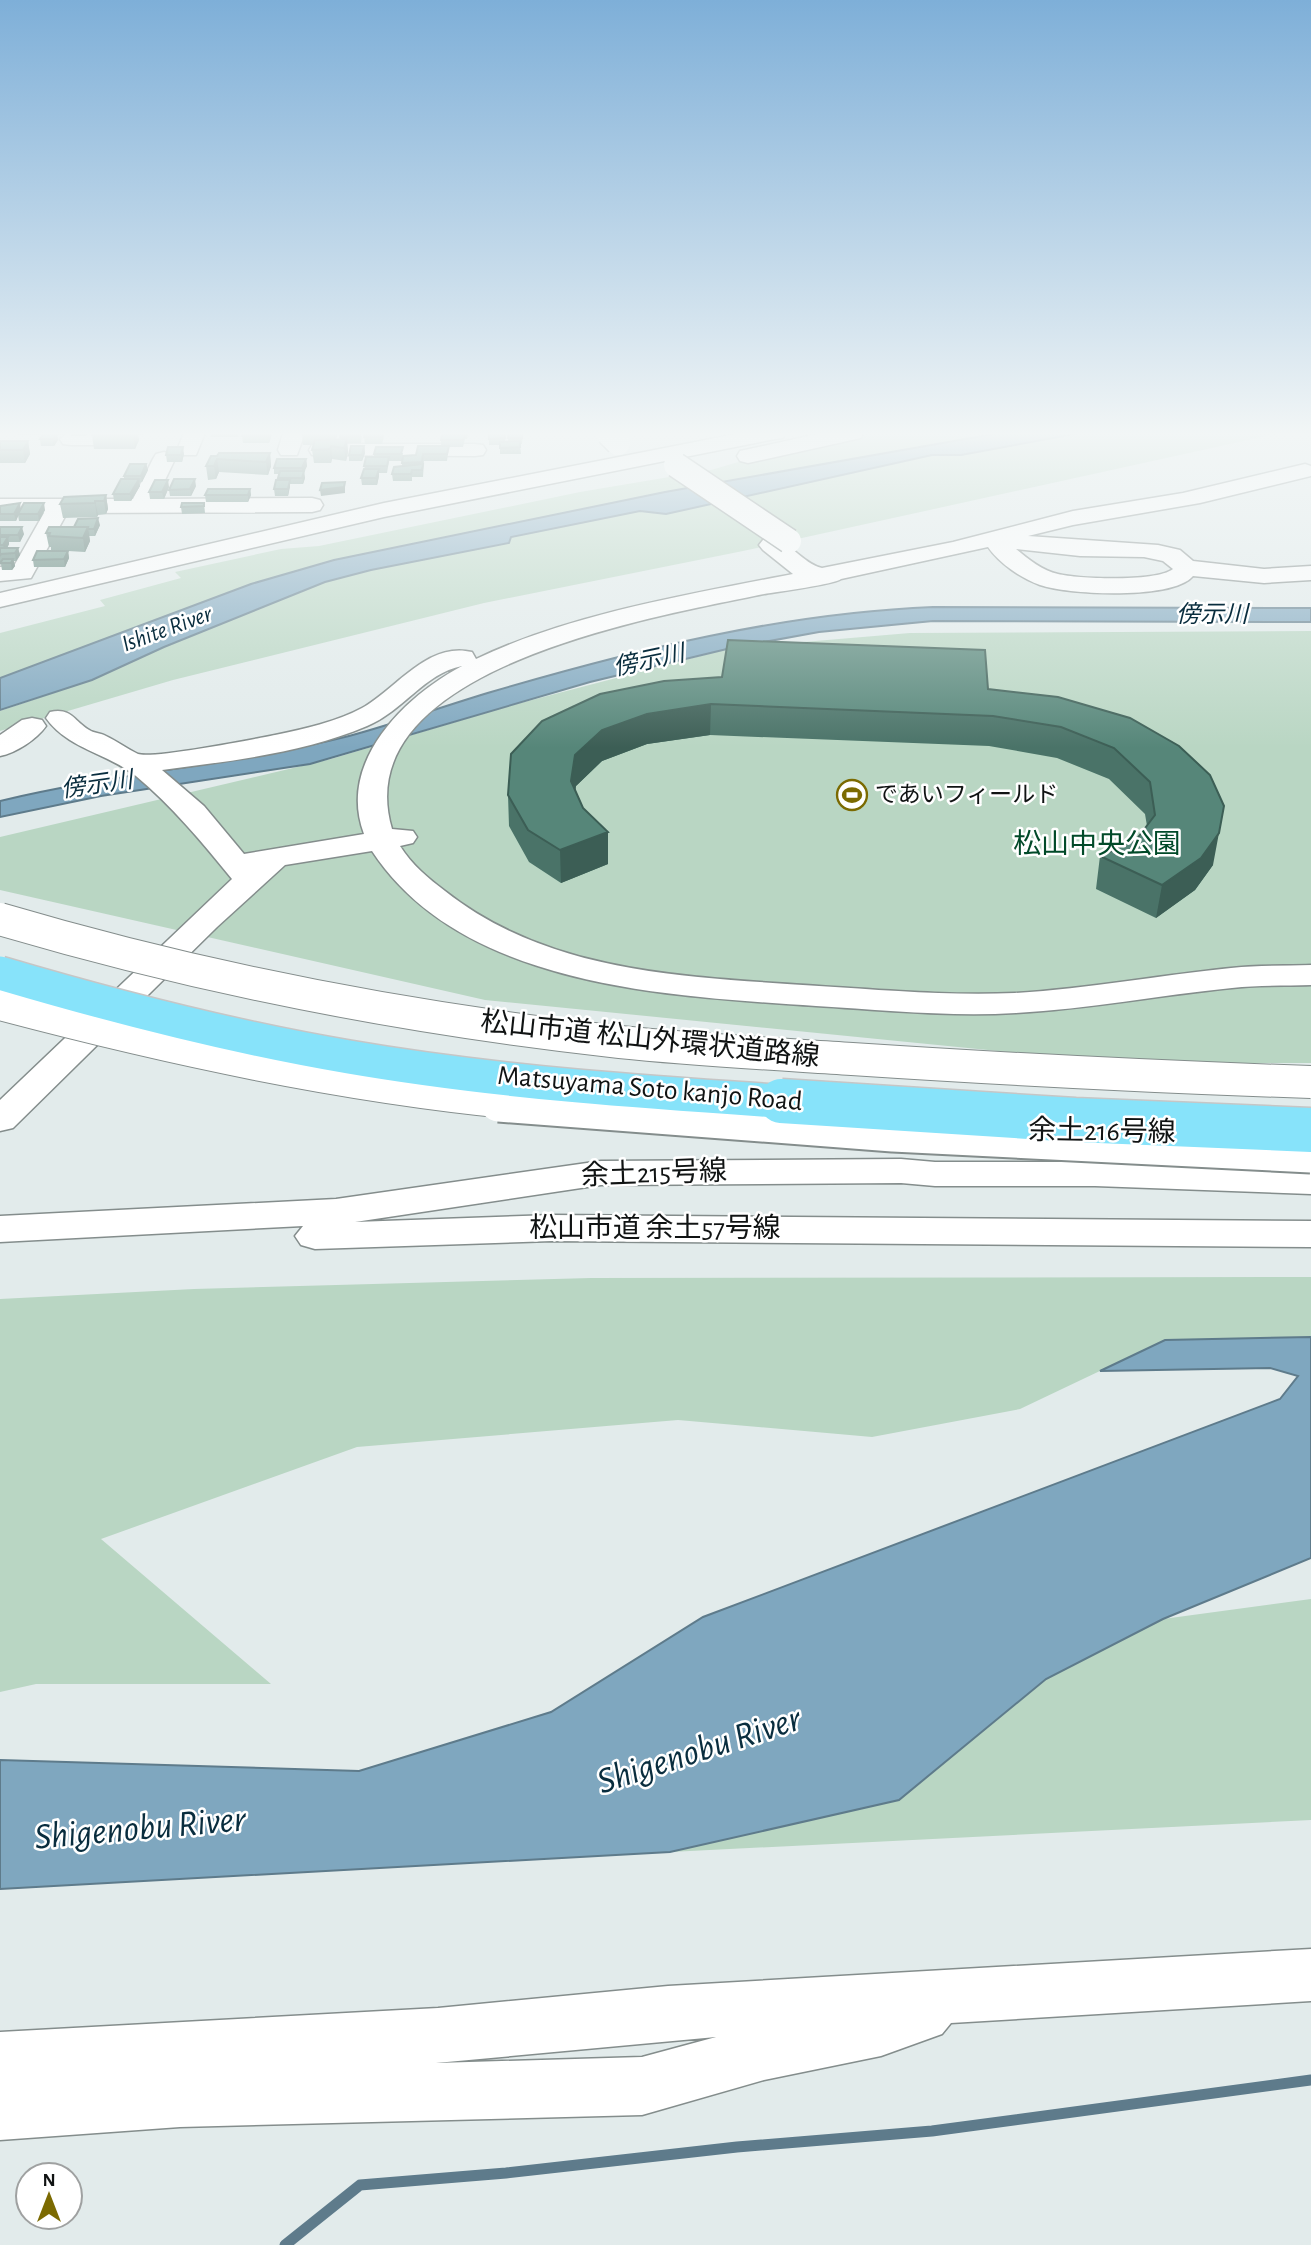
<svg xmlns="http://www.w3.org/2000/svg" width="1311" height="2245" viewBox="0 0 1311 2245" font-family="'Alegreya Sans','Noto Sans JP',sans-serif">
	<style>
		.green { fill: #b9d6c3 }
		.water { fill: #7fa7bf; stroke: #5e7b8b; stroke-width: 2 }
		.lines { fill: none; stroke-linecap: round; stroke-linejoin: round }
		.stream { stroke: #5e7b8b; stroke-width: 11 }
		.minor-casing { stroke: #848d8c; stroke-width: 3 }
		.minor { fill: #fff; fill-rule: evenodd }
		.minor-bridge-far2-casing { stroke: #848d8c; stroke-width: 27; stroke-linecap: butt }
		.minor-bridge-far1-casing { stroke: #848d8c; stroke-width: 34; stroke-linecap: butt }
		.minor-bridge-casing { stroke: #848d8c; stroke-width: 45; stroke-linecap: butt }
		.highway-bridge-far1-casing { stroke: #c6c6c6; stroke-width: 36; stroke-linecap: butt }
		.highway-bridge-casing { stroke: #c6c6c6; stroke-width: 47; stroke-linecap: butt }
		.minor-bridge-far2 { stroke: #fff; stroke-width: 24 }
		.minor-bridge-far1 { stroke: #fff; stroke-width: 32 }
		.minor-bridge { stroke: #fff; stroke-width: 41 }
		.highway-bridge-far1 { stroke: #87e3fa; stroke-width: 33 }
		.highway-bridge { stroke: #87e3fa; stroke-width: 44 }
		.wall { fill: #4a7368 }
		.shaded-wall { fill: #3c5e55 }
		.building { fill: #568679; stroke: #3c5e55; stroke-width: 2 }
		.labels { text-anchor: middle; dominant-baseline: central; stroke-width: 5; stroke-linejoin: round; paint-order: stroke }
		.far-poi-label { font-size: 23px; fill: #101313; stroke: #fff; text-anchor: start }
		.far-water-label { font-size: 24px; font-style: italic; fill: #092d3e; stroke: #fff }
		.park-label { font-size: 28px; fill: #014a29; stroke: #fff }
		.street-label { font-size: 28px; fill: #101313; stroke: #fff }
		.near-water-label { font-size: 37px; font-style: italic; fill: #092d3e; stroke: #fff }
	</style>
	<rect width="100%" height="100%" fill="#e2ebeb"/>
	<path class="green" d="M869 433H999L665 492 334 560 251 584 0 678V633L105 606 100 600 181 578 175 572 281 549 319 546 580 492 711 470 779 450Z
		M1080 433H1280L743 551 484 603 173 680 0 731V711L92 680 164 647 325 582 371 570 509 543 511 537 640 511 666 514 932 455H961Z
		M1311 631V1063H1120L485 1000 0 890V837L331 759 509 706 731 648 910 633Z
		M1311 1277V1337L1165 1340 1020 1409 872 1437 678 1420 357 1447 101 1539 271 1684H36L0 1692V1299L194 1289 591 1278Z
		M1311 1599V1820L670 1852 899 1800 1046 1679 1163 1619Z"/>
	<path class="water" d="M999 433H1080L961 455H932L666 514 640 511 511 537 509 543 371 570 325 582 164 647 92 680 0 710V678L251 584 334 560 665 492Z
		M933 607 1311 608V622L933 621 819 632 731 648 590 682 310 764 101 796 0 817V801C116 773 234 765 349 736 397 723 444 706 491 692 634 650 783 613 933 607Z
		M1311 1337V1558L1163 1619 1046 1679 899 1800 670 1852 0 1889V1760L359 1771 551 1712 703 1617 1280 1399 1298 1376 1270 1368 1100 1371 1165 1340Z"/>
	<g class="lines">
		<path class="stream" d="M285 2245 360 2185 506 2173 737 2147 932 2131 1311 2080"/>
		<g class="minor-casing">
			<path id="minor" d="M68 433H125L133 439 130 444 122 445H71L63 444 60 439Z
				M184 433H205L196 455H180L177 450Z
				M283 433H305L297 455H281L278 450Z
				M741 433H785L783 438 775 439 384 517 0 607V593L384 503Z
				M822 433H863L861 438 748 463 740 461 737 456 740 451Z
				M320 444H475L483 445 486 450 483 455 475 456 312 455 309 450 312 445Z
				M164 452 172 454 175 459 156 499 312 498 320 500 323 505 320 510 312 512 67 513 31 578 0 581V567L14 566 44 513H0V499H133L153 459 156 454Z
				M1305 464 1311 466V476L1200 503 1073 525 1028 536 1158 545 1180 550 1193 561 1264 569 1311 566V580L1264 583 1193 576C1173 600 1069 595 1040 585 1021 578 1000 564 988 547L841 579C836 584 777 592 764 594 660 616 344 667 392 829L413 831 417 837 413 843 400 846C412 865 428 878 445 891 551 975 691 977 819 986 884 990 950 996 1015 993 1088 989 1159 975 1231 968 1258 965 1284 966 1311 965V985C1285 986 1258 985 1232 988 1160 995 1089 1009 1016 1013 949 1017 882 1010 816 1006 669 996 462 988 372 851L285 865 217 927 13 1128 0 1131V1100L232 879C202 842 172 806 136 776 107 753 68 749 46 718L50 712C72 707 74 722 91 731 95 733 101 733 106 736 117 741 127 749 138 754 152 759 255 739 275 735 304 729 336 722 362 708 396 689 428 641 472 652L476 659C570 614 691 594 793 574L763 550 759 545 763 540C787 534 800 563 822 568L953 542 1073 511 1183 493ZM1016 549 1080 556 1144 557 1163 561 1173 569C1157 582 1079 579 1058 574 1043 571 1028 559 1016 549ZM462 666C404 697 337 762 364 834L244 854 204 806 162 770C231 761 303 753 367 726 402 712 425 673 462 666Z
				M32 718 42 720 46 726C37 739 16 753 0 756V735L22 720Z
				M901 1159 935 1162H1095L1311 1170V1194L1095 1186H935L901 1183 601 1185 355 1222 552 1215 1311 1221V1247L552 1241 315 1249 301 1245 295 1236 303 1226 0 1242V1216L336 1199 601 1161Z
				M1311 1949V2001L951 2023 942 2034 881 2056 764 2080 642 2115 180 2127 0 2140V2032L438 2008 668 1986ZM716 2037 642 2057 436 2063Z"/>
		</g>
		<use href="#minor" class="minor"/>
		<g class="minor-bridge-far2-casing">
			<path id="minor-bridge-far2" d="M608 433 618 443
				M676 465 789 541"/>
		</g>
		<g class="minor-bridge-far1-casing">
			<path id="minor-bridge-far1" d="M0 919C203 979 410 1019 620 1042 697 1050 775 1054 852 1059 1005 1069 1158 1077 1311 1082
				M0 1004C170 1049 341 1086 516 1103"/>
		</g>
		<g class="minor-bridge-casing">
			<path id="minor-bridge" d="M499 1101 893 1131 1311 1152"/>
		</g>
		<g class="highway-bridge-far1-casing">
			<path id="highway-bridge-far1" d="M0 973C115 1007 231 1037 349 1057 500 1083 654 1093 807 1103"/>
		</g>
		<g class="highway-bridge-casing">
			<path id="highway-bridge" d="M781 1101 1075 1120 1311 1130"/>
		</g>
		<use href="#minor-bridge-far2" class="minor-bridge-far2"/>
		<use href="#minor-bridge-far1" class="minor-bridge-far1"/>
		<use href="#minor-bridge" class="minor-bridge"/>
		<use href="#highway-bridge-far1" class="highway-bridge-far1"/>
		<use href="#highway-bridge" class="highway-bridge"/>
	</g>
	<path class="wall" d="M18 433H67L66 435H57L58 440 54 446H41L40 439 43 435H18Z
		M70 433H88L86 436H71Z
		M93 433H144L143 435H138L139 440 135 449H94L92 435Z
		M210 433H239L238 437H211Z
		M243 433H272V434L269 443H243L242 436Z
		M300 433H338L336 439H340V437L362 436 361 443H347L348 452 346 461 332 459 331 463H314L312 450 313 445H303L302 434Z
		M443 433 468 434 467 439H465L463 447H449L447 461H424L423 477H412V481H393L392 474 402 466V463L416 455 441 446V440Z
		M489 433H506L505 441H508V433H523L522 444H520L521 454H500V445H489Z
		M384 436 382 444H365L364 437Z
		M0 441H28L30 454 25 463H0Z
		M364 446 365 453 362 461H349V455Z
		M270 453 271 466 268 475 219 472 216 479 208 480 206 466 211 456Z
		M403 453 402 461H389L387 473H379V476L377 485H362L361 478 365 469 364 466 374 457V454Z
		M184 454 182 462H167L166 455Z
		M306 459 307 466 304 472 305 478 303 484H290L288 496H275L274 489 278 480 279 474H274V468Z
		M146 464 148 470 142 482 139 483 140 486 131 501H114L113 494 124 479V476Z
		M196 486 191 496H170L169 490Z
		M169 487 164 499H150L149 492Z
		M250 489 251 495 248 502H206L205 495Z
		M106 495 108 509 106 514 98 515 97 517 63 518 60 504Z
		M204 503 205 513 182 514 181 507Z
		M0 506 21 509 45 510 39 521H19L18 515 16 521H0Z
		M100 525 95 536H89L90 541 85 552 68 551 69 558 65 567H34L33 560 60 551 51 550V547H49L46 533 74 527Z
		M0 527 24 534 20 542H9V544L7 548H18L20 555 16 561H14L15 566 12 570H2L1 564 0 565Z
		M988 689 1130 718 1213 865 1195 890 1156 918 1096 889 1100 856 1136 840 1147 826 1145 814 1109 779 1057 758 989 746 710 735 647 744 602 761 576 786 575 790 608 864 561 883 529 862 509 826 508 795 600 694Z"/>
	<path class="shaded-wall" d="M57 433 58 440 54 446 53 439Z
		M134 433H138L139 440 135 449 133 435Z
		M269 433 272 434 269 443 268 436Z
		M333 433H338L334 445Z
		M347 439 348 452 346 461 344 448Z
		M28 441 30 454 25 463 23 450Z
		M331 446 332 459 331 463 330 449Z
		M364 446 365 453 362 461V455Z
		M183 447 184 454 182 462 181 455Z
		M270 453 271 466 268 475 266 462Z
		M217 459 219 472 216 479 214 466Z
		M306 459 307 466 304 472 305 478 303 484 302 468Z
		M146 464 148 470 142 482 141 476Z
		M379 469V476L377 485 376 478Z
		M139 479 140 486 131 501 130 494Z
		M195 479 196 486 191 496 190 489Z
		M168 480 169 487 164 499 162 492Z
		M290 480V487L288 496V489Z
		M345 482V493L321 496 320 490Z
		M250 489 251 495 248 502V495Z
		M106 495 108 509 106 514 104 501Z
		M95 501 98 515 97 517 95 503Z
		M20 503 21 510 16 521 14 514Z
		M44 503 45 510 39 521 38 514Z
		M98 518 100 525 95 536 94 529Z
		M22 527 24 534 20 542 18 535Z
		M88 527 90 541 85 552 83 538Z
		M8 537 9 544 5 552 3 545Z
		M18 548 20 555 16 561 15 553Z
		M68 551 69 558 65 567 64 559Z
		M13 559 15 566 12 570 11 563Z
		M711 704 710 735 647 744 602 761 576 786 572 812 571 781 575 755 602 730 647 714Z
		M1224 806 1213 865 1195 890 1156 918 1162 885Z
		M608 832V864L561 883 560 850Z"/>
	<path class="building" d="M44 433H57L53 439H40Z
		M93 433H134L133 435H92Z
		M243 433H269L268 436H242Z
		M341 433H361L360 436 340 437Z
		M365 433H383L382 437H364Z
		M489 433H505V438L489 439Z
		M508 433H522V438H508Z
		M442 434H465L463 440H441Z
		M347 439 344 448 331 446 330 449 312 450 315 440Z
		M0 441H28L23 450H0Z
		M520 441V447L500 448V442Z
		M351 446H364L362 455H349Z
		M418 446H449L447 454H423L422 462 402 463 403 456 416 455Z
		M168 447H183L181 455H166Z
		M376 447H403L401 454H374Z
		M219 453H270L266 462 217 459 214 466H206L211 456H217Z
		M366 457H389L387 466H364Z
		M277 459H306L302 468H274Z
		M130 464H146L141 476H124Z
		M423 464 422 470H412L411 474H392L394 467Z
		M364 469H379L376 478H361Z
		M280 471H304L302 478H278Z
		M121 479H139L130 494H113Z
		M174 479H195L190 489 169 490Z
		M155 480H168L162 492H149Z
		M276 480H290L288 489H274Z
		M345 482 344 487 320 490 322 483Z
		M208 489H250L248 495H205Z
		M106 495 104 501H95V503L60 504 64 497Z
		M20 503 14 514H0V506Z
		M24 503H44L38 514H18Z
		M182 503H204V506L181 507Z
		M98 518 94 529H88V527H74L78 519Z
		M0 527H22L18 535H0Z
		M49 527H88L83 538 49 536 50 533H46Z
		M0 537H8L3 545H0Z
		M0 548H18L15 553 1 554 0 556Z
		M37 551H68L64 559 33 560Z
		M3 559H13L11 563H0Z
		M728 640 985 650 988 689 1058 697 1130 718 1179 746 1210 775 1224 806 1219 833 1201 858 1162 885 1100 856 1136 840 1155 815 1150 782 1114 748 1061 727 993 716 711 704 647 714 602 730 575 755 571 781 583 808 608 832 560 850 528 830 508 795 511 754 542 721 600 694 664 681 722 677Z"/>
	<linearGradient id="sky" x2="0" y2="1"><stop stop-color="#7eafd8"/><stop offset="0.58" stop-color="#f2f6f6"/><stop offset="1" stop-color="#f2f6f6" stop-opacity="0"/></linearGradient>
	<rect width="1311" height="748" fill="url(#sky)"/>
	<defs>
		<g id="stadium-ring" transform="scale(1.575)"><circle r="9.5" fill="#fff" stroke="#7b6a01" stroke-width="1.5"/><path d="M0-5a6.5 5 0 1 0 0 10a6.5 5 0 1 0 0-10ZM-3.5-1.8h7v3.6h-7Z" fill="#7b6a01"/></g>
	</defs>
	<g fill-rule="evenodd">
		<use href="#stadium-ring" x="852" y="795"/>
	</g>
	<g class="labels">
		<g class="far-poi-label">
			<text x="875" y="795">であいフィールド</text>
		</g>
		<g class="far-water-label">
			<text x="1212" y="615">傍示川</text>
			<text transform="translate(167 629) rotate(-20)">Ishite River</text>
			<text transform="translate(649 661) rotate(-12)">傍示川</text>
			<text transform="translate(97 785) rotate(-8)">傍示川</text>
		</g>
		<g class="park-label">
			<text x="1097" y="845">松山中央公園</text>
		</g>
		<g class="street-label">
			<text transform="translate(650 1040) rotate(6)">松山市道 松山外環状道路線</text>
			<text transform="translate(650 1089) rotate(5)">Matsuyama Soto kanjo Road</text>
			<text transform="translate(1102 1132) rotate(1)">余土216号線</text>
			<text transform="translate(654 1174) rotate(-2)">余土215号線</text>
			<text x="655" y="1229">松山市道 余土57号線</text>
		</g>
		<g class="near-water-label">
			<text transform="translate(699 1750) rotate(-18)">Shigenobu River</text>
			<text transform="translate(140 1828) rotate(-5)">Shigenobu River</text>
		</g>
	</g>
	<g transform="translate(49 2196)"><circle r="33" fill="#ffffff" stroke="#9fa1a1" stroke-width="2"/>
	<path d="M0-5L12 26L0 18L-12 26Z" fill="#7b6a01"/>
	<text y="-10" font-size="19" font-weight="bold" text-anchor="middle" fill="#101313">N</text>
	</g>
</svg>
